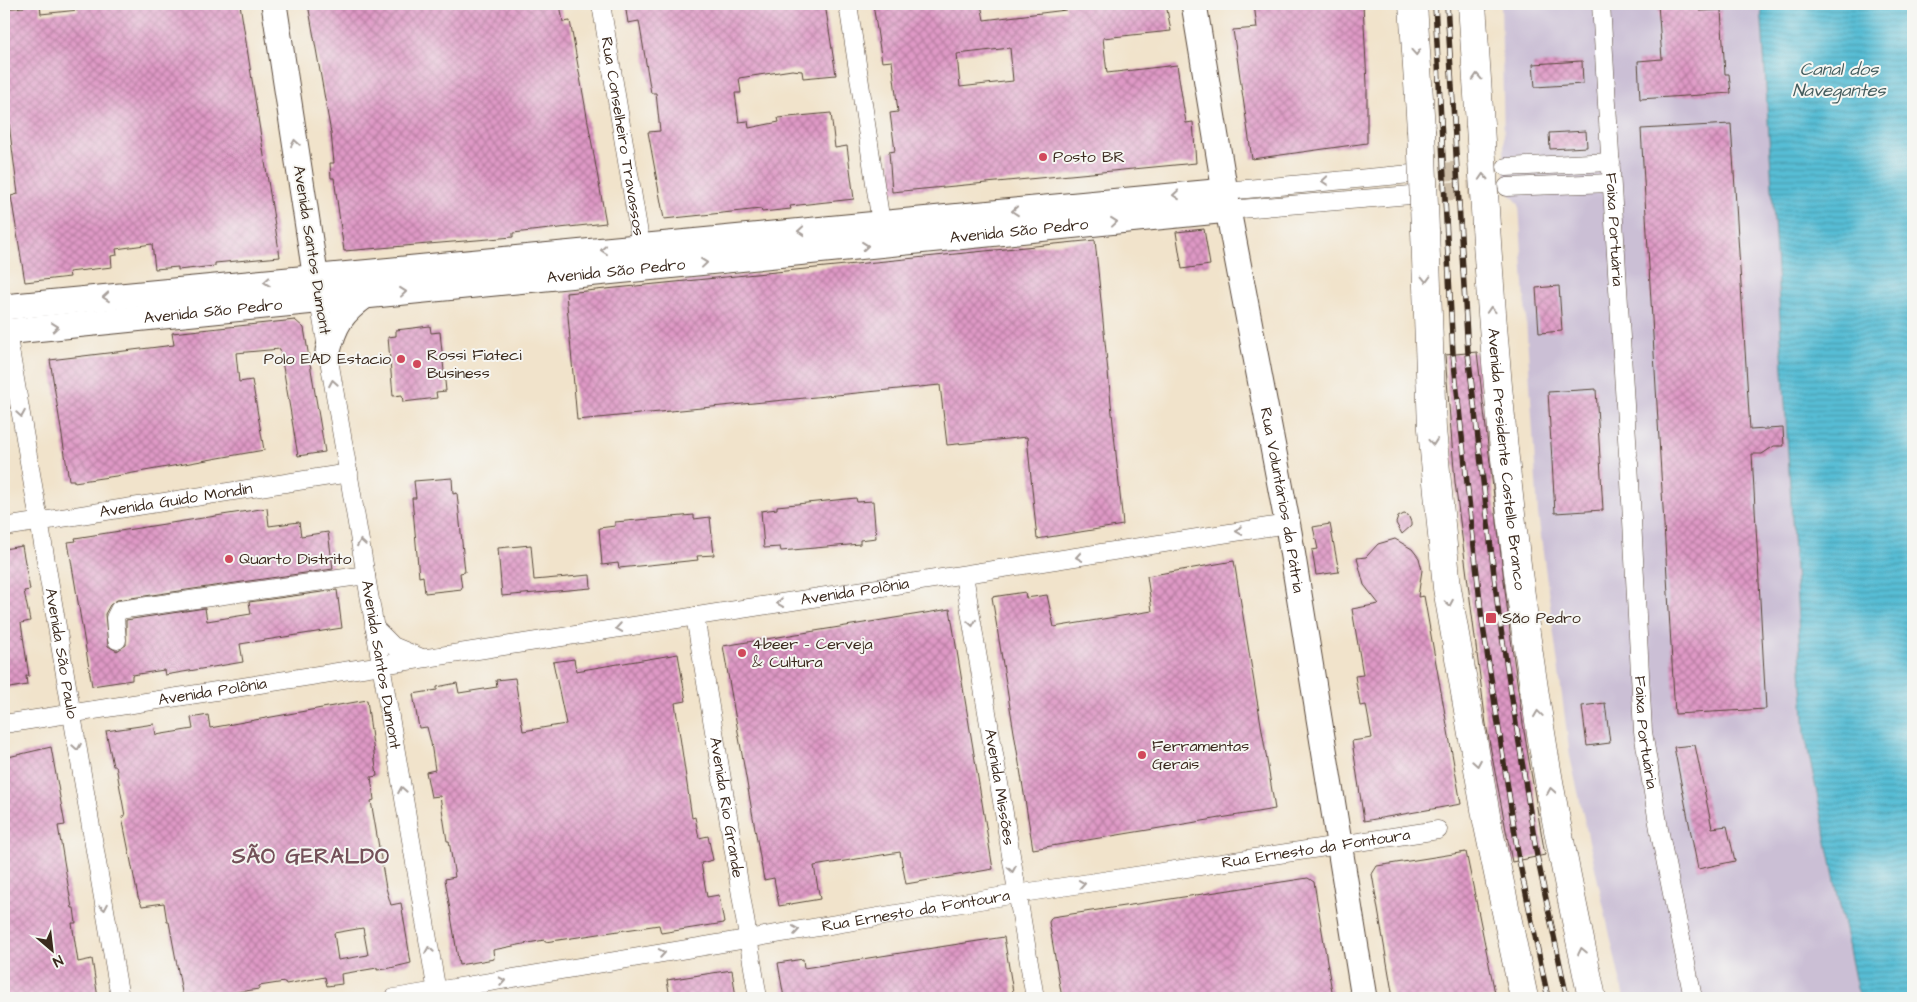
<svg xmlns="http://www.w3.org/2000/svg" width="1917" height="1002" viewBox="0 0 1917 1002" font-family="'Architects Daughter',sans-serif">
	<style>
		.industrial { fill: #cbbfd5 }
		.water { fill: url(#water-rules); stroke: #49747a }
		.building { fill: url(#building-cross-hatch); fill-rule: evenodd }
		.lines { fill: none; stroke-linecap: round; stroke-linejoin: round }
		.street-tunnel { stroke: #cdbea8; stroke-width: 18; stroke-dasharray: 18 9; stroke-linecap: butt }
		.street-casing { stroke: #564638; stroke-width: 19 }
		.secondary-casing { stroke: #564638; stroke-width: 27 }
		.primary-casing { stroke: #564638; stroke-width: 29 }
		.street { stroke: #fff; stroke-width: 18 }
		.secondary { stroke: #fff; stroke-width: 25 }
		.primary { stroke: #fff; stroke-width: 28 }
		.rail-casing { stroke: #3b2a1e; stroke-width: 5.5 }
		.rail { stroke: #f6f6f2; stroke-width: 4; stroke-dasharray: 11; stroke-linecap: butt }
		.primary-bridge-casing { stroke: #564638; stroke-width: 29; stroke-linecap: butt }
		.primary-bridge { stroke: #fff; stroke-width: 28 }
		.oneway { stroke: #a79f9a }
		.poi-dot { fill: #d1495b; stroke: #f6f6f2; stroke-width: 2 }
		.labels { text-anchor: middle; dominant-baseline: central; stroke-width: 4; stroke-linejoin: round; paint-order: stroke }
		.street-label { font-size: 16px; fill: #3b2a1e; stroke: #f6f6f2 }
		.poi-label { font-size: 16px; fill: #3b2a1e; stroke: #f6f6f2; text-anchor: start }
		.water-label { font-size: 18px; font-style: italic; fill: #455d5e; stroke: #f6f6f2 }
		.district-label { font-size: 21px; font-weight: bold; letter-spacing: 1px; fill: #745159; stroke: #f6f6f2 }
	</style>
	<defs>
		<pattern id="water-rules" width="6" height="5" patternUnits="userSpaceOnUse" patternTransform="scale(1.25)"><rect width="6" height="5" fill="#57bdd5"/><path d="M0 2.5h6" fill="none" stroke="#499aac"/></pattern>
		<pattern id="building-cross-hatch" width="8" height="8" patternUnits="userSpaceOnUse" patternTransform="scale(1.25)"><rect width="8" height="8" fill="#df99c6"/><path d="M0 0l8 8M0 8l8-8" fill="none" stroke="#b67da0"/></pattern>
	</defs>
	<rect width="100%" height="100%" fill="#f6f6f2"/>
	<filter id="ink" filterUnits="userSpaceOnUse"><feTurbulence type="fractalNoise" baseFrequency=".02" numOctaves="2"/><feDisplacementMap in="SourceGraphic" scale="10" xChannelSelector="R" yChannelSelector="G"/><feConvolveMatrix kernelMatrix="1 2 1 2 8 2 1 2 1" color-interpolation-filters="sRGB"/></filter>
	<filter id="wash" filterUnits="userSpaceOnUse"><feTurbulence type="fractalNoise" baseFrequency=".0096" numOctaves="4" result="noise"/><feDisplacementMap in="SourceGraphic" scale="20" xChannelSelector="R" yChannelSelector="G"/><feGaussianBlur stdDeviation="1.12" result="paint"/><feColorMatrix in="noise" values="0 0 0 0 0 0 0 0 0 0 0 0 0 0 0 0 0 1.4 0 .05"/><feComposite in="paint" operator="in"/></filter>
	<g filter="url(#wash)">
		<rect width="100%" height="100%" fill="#f1e3cb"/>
		<path class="industrial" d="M1501 4H1761L1805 735 1859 998H1624L1570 756 1538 514 1519 204 1505 188Z"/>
		<path class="water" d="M1761 4H1913V998H1859L1805 735Z"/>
		<g id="blocks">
			<path class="building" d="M23 4H40L41 14 78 10 77 4H240L280 257 215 263V266L178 270V267L155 269 152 244 116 249 117 255 111 256 112 267 69 272 70 277 25 282 11 196 18 194 11 140 8 115H4V94H6L4 9 24 7Z
				M308 4H560L563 22 570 21 606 223 513 233V237L344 251 334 178H331L330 163H334L331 133Z
				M625 4H825L836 75 803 78 802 71 792 70 739 78 741 93H735L739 122 748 121 749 128 779 122 778 118 831 113 835 148 847 146 854 199 790 206 791 209 762 212 761 209 664 219 648 132 660 131 656 93H651L639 21 628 23Z
				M873 4H981L984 20 1066 10 1065 4H1166L1171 31 1103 38 1107 73 1177 65 1186 123 1193 122 1196 163 892 192 889 152 895 151 890 113 898 112 892 61 882 62ZM1010 48 1013 81 960 87 957 54Z
				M1254 4H1363L1367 84V143L1252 159 1233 30 1257 28Z
				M1658 4H1699L1700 11 1721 10 1725 74H1729L1731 93 1640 99 1638 61 1662 59Z
				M1582 61 1583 84 1535 87 1533 64Z
				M1731 124 1750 430 1783 428 1784 446H1774L1762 454H1752L1766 709 1675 714 1641 129Z
				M1586 131 1587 147 1550 149 1549 133Z
				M1204 229 1210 265 1182 269 1176 232Z
				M1095 240 1123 525 1037 539 1027 437 947 445 940 385 577 420 566 293Z
				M1559 286 1562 331 1539 333 1536 288Z
				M295 320 304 328 325 452 298 456 280 349 236 353 239 382 252 380 264 450 116 476 74 482V480H69L50 360 174 345 172 333Z
				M430 326 431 333 440 332 446 391 436 392 437 398 403 402 402 395 393 396 388 337 396 336V330Z
				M1477 352 1510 632 1524 731 1545 855 1512 862 1486 724 1455 482 1445 355Z
				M1596 389 1603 510 1555 513 1548 392Z
				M452 478 453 494 457 493 465 572 460 573 462 589 425 593 423 576 419 577 412 498H416L414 481Z
				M856 498 857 502 873 501 876 538 860 540V544L781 551 780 547 764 548 761 511 777 509V506Z
				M267 508 269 526 299 522 301 536 328 532 333 569 117 600 110 605 105 614 108 646 117 651 126 645V620L205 608 207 621 251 614 249 602 337 590 342 628 240 644 243 662 165 675 164 670 132 675V680L92 686 68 542 76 541 75 538Z
				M1404 514 1408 515 1411 522V526L1402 534 1396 523 1398 517Z
				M694 515V519L710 517 714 555 697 556 698 560 619 568 618 563 602 565 599 528 615 526V522Z
				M1330 524 1339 572 1316 575 1312 550 1318 549 1313 527Z
				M1395 539 1412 549 1419 558 1422 570 1418 597 1424 596 1461 804 1364 821 1352 741 1372 738 1366 705 1360 706 1355 676 1363 675 1352 609 1379 604 1364 585 1357 558 1366 557 1378 544Z
				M531 545 534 580 590 575 591 588 502 596 498 548Z
				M22 546 30 590 24 591 30 621 21 623 29 676H26L27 685 4 689V549Z
				M1234 561 1275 809 1033 849 992 597 1025 592 1026 598 1047 595 1054 627 1152 611 1147 576Z
				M950 609 993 869 906 884 900 852 814 866 820 899 779 906 774 878 764 880 723 646Z
				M678 654 686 701 675 703 692 818 695 817 699 838 708 836 713 860 701 863 707 897 719 895 724 923 661 933 659 925 545 942 544 940 493 950 494 959 459 965 445 879 455 877 449 841H447L440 796 431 797 426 772 435 770 431 743 427 727 419 728 413 694 437 690V687L457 683 459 693 497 687 496 680 515 678 523 731 566 724 553 662 574 659 576 671Z
				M367 700 377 776 371 777 374 800 371 801 386 888 391 905 401 903 411 963 386 969 377 970V968L341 974 342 984 327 986 325 977 286 984 285 982 259 986V989L197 998H183L169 922H167L164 903 142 906 138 897 122 817 125 816 116 766H113L106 731 154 724 156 735 193 729 191 718 208 715 210 728ZM363 928 368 955 338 960 334 933Z
				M1605 703 1610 743 1587 746 1582 706Z
				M1695 745 1712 828 1727 826 1735 861 1698 869 1674 747Z
				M51 747 65 825 58 826 72 908H74L76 923H72L78 962 92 959 98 998H4V758Z
				M1466 852 1496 998H1393L1372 874 1377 866Z
				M1308 878 1314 882 1333 998H1062L1049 922 1052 917Z
				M1004 937 1014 998H784L778 963 803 959 804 968Z
				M732 970 736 998H670L667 980Z"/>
		</g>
	</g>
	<g filter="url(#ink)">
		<use href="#blocks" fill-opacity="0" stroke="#564638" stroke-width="1"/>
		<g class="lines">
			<path class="street-tunnel" d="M1414 174 1492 168
				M1414 194 1493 188"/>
			<g class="street-casing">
				<g id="street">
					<path id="s1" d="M601 4 643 258"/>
					<path d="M848 4 881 223"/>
					<path id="s2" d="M1601 4 1628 455"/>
					<path d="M1506 167 1611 162"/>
					<path d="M1507 187 1611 183"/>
					<path d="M1225 191 1411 174"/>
					<path d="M1228 210 1411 195"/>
					<path id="s3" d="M319 301 438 998"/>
					<path id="s4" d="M7 332 120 998"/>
					<path id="s5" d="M1629 462 1643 732 1659 829 1693 998"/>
					<path id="s6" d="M4 527 349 473"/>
					<path id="s7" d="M964 575 1035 998"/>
					<path id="s8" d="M695 616 758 998"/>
					<path d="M374 627 393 646 422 658"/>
					<path d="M117 640 115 618 119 610 366 575"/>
					<path id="s9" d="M4 724 1287 524"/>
					<path id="s10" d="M394 998 1016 894 1438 830"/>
				</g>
			</g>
			<g class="secondary-casing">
				<g id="secondary">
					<path d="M274 4 318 293"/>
					<path id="s11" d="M1194 4 1228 210 1289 532 1364 998"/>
					<path d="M4 307 1225 191"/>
					<path id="s12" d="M4 332 1228 210"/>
					<path d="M328 351C335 323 342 313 365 296"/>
				</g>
			</g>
			<g class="primary-casing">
				<g id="primary">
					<path d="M1413 4 1421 130"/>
					<path d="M1472 4 1480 125"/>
					<path id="s13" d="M1486 226C1497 406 1516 586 1546 764 1559 842 1576 920 1592 998"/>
					<path d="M1425 230 1432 429 1447 588 1487 821 1524 998"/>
				</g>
			</g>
			<use href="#street" class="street"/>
			<use href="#secondary" class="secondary"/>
			<use href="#primary" class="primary"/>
			<g class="rail-casing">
				<path id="rail" d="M1435 4 1453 354 1482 620 1519 860 1548 998
					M1447 4 1468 353 1499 617 1537 856 1567 998"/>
			</g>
			<use href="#rail" class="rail"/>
			<g class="primary-bridge-casing">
				<path id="primary-bridge" d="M1480 125 1486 226
					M1421 130 1425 230"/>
			</g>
			<use href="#primary-bridge" class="primary-bridge"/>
		</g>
		<defs><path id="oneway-chevron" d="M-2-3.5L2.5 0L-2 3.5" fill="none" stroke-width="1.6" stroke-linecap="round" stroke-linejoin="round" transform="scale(1.25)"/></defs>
		<g class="oneway">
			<use href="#oneway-chevron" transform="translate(1416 52) rotate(86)"/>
			<use href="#oneway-chevron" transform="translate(1477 77) rotate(-93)"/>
			<use href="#oneway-chevron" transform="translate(295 143) rotate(-99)"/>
			<use href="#oneway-chevron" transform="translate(1483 177) rotate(-93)"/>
			<use href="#oneway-chevron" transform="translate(1325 181) rotate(175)"/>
			<use href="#oneway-chevron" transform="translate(1176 195) rotate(175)"/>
			<use href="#oneway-chevron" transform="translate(1015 211) rotate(175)"/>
			<use href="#oneway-chevron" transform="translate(1114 222) rotate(-6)"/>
			<use href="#oneway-chevron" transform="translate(801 231) rotate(175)"/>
			<use href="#oneway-chevron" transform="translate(865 246) rotate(-6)"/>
			<use href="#oneway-chevron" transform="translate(604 250) rotate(175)"/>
			<use href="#oneway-chevron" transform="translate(704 263) rotate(-6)"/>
			<use href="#oneway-chevron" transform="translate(1426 279) rotate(88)"/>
			<use href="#oneway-chevron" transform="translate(267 282) rotate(175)"/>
			<use href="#oneway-chevron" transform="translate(403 292) rotate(-6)"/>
			<use href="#oneway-chevron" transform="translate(106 297) rotate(175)"/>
			<use href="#oneway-chevron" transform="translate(1491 310) rotate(-94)"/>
			<use href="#oneway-chevron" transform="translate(55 327) rotate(-6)"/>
			<use href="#oneway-chevron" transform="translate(333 383) rotate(-100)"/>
			<use href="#oneway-chevron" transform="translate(21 414) rotate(80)"/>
			<use href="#oneway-chevron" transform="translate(1433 442) rotate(85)"/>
			<use href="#oneway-chevron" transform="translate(1239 531) rotate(171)"/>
			<use href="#oneway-chevron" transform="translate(361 543) rotate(-99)"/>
			<use href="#oneway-chevron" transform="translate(1079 557) rotate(171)"/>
			<use href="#oneway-chevron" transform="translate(780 603) rotate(171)"/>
			<use href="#oneway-chevron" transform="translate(1449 603) rotate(80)"/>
			<use href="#oneway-chevron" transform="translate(972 623) rotate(81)"/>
			<use href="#oneway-chevron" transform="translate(619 628) rotate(171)"/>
			<use href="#oneway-chevron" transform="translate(1538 714) rotate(-98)"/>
			<use href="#oneway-chevron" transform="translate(77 747) rotate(80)"/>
			<use href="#oneway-chevron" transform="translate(1477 763) rotate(80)"/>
			<use href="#oneway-chevron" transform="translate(402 790) rotate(-100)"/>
			<use href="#oneway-chevron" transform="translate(1551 791) rotate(-100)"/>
			<use href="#oneway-chevron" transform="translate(1012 869) rotate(81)"/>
			<use href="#oneway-chevron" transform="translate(1082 884) rotate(-9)"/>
			<use href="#oneway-chevron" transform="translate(104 907) rotate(80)"/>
			<use href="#oneway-chevron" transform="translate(796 930) rotate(-9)"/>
			<use href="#oneway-chevron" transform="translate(429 950) rotate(-100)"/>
			<use href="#oneway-chevron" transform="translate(1582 951) rotate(-102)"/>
			<use href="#oneway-chevron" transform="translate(662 953) rotate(-10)"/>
			<use href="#oneway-chevron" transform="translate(502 981) rotate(-10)"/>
		</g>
	</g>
	<g class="poi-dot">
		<circle cx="1043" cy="157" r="5"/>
		<circle cx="401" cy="359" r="5"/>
		<circle cx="417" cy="364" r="5"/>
		<circle cx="229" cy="559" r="5"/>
		<rect x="1485" y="612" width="12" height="12" rx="2.5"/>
		<circle cx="742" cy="653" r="5"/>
		<circle cx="1142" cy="755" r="5"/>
	</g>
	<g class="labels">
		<g class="street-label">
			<text stroke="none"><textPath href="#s1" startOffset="134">Rua Conselheiro Travassos</textPath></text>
			<text stroke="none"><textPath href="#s2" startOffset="226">Faixa Portuária</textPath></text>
			<text stroke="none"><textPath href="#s12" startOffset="1020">Avenida São Pedro</textPath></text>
			<text transform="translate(312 250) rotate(81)">Avenida Santos Dumont</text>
			<text stroke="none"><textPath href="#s12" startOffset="615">Avenida São Pedro</textPath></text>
			<text stroke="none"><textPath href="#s12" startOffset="210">Avenida São Pedro</textPath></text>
			<text stroke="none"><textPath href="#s13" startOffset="234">Avenida Presidente Castello Branco</textPath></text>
			<text stroke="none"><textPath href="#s6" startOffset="174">Avenida Guido Mondin</textPath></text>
			<text stroke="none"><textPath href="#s11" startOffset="504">Rua Voluntários da Pátria</textPath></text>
			<text stroke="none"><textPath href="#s9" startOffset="861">Avenida Polônia</textPath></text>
			<text stroke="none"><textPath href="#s4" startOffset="326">Avenida São Paulo</textPath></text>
			<text stroke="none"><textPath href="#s3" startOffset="369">Avenida Santos Dumont</textPath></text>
			<text stroke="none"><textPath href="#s9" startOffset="211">Avenida Polônia</textPath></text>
			<text stroke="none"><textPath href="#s5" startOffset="271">Faixa Portuária</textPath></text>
			<text stroke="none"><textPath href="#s7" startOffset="215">Avenida Missões</textPath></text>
			<text stroke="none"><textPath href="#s8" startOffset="194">Avenida Rio Grande</textPath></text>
			<text stroke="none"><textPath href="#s10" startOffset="934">Rua Ernesto da Fontoura</textPath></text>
			<text stroke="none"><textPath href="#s10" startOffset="529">Rua Ernesto da Fontoura</textPath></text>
		</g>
		<g class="poi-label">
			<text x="1053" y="157">Posto BR</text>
			<text x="427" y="355">Rossi Fiateci<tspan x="427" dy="18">Business</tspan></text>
			<text x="391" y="359" text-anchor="end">Polo EAD Estacio</text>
			<text x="239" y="559">Quarto Distrito</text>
			<text x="1502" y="618">São Pedro</text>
			<text x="752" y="644">4beer - Cerveja<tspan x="752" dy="18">&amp; Cultura</tspan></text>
			<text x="1152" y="746">Ferramentas<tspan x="1152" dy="18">Gerais</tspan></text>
		</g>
		<g class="water-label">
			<text x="1839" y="69">Canal dos<tspan x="1839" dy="21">Navegantes</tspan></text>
		</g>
		<g class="district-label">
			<text x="311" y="856">SÃO GERALDO</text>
		</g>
	</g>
	<rect width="1917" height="1002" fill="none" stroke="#f6f6f2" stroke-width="20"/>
	<g transform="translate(52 950) rotate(152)" stroke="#f6f6f2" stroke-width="4" paint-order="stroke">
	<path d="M0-4L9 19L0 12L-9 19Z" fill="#3b2a1e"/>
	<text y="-8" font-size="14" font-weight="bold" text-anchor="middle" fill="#3b2a1e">N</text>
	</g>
</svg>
